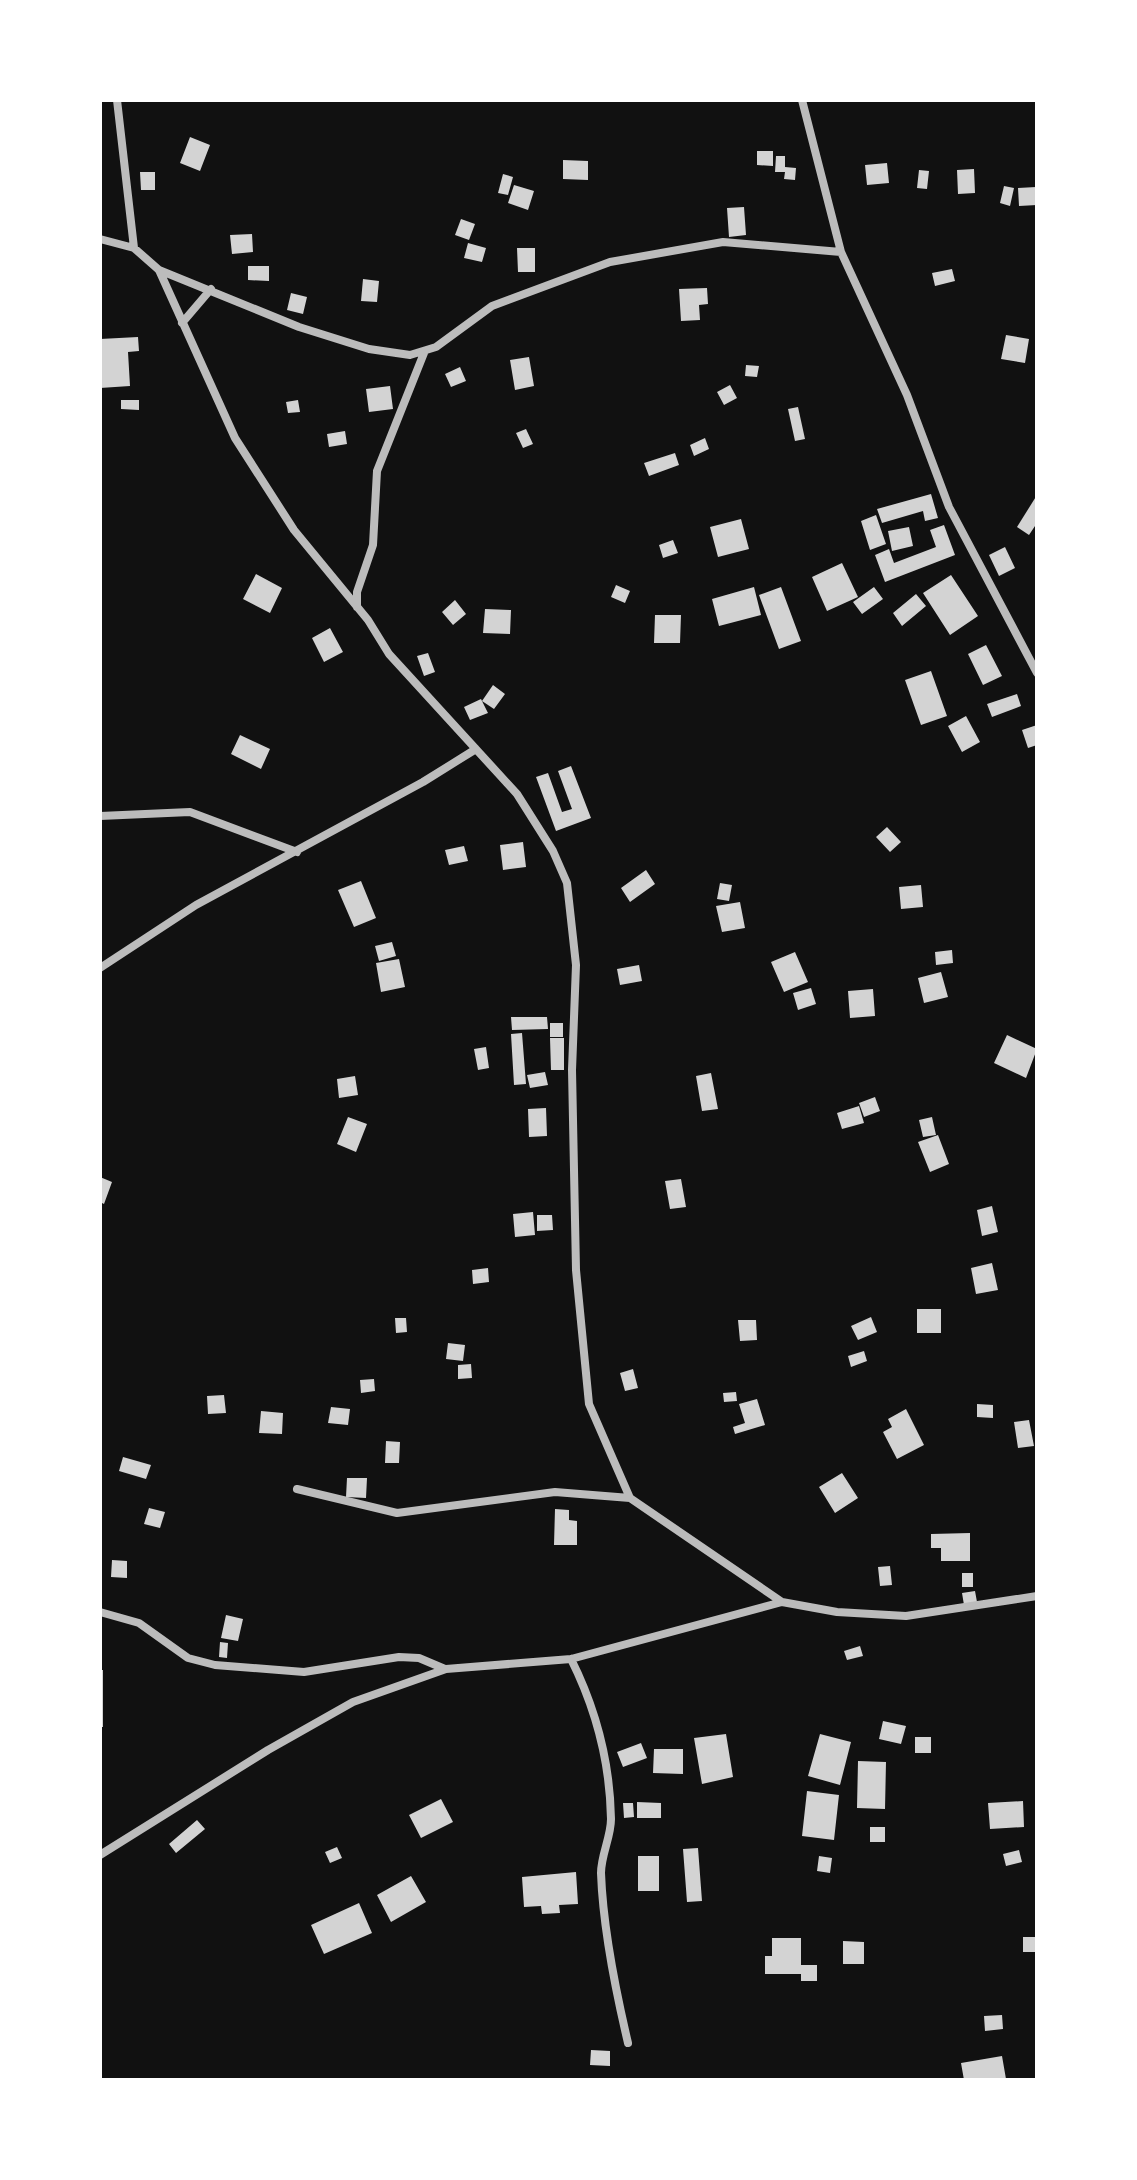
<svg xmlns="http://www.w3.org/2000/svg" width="1137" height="2180" viewBox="0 0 1137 2180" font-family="'Noto Sans',sans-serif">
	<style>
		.building { fill: #d3d3d3 }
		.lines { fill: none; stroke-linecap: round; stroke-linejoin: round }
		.minor { stroke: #bcbcbc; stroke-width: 8 }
	</style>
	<rect width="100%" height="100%" fill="#111"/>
	<path class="building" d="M190 137 210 145 200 171 180 163Z
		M757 151H773V166L757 165Z
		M776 156H785V167L796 168 795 180 784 179 785 172H775Z
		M563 160 588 161V180L563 179Z
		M887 163 889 183 867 185 865 165Z
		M974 169 975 193 958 194 957 170Z
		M919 170 929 171 927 189 917 188Z
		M140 172H155V190H141Z
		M503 174 513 177 508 195 498 193Z
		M514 185 534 191 528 210 508 203Z
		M1004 186 1014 188 1010 206 1000 203Z
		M1036 187 1037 205 1019 206 1018 188Z
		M744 207 746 235 729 237 727 208Z
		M461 219 475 224 469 240 455 235Z
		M252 234 253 252 232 254 230 235Z
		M468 243 486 248 482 262 464 258Z
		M517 248H535V272H518Z
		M248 266H269V281L248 280Z
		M952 269 955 281 935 286 932 273Z
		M363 279 379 281 377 302 361 301Z
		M707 288 708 304 699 305 700 320 681 321 679 289Z
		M291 293 307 297 303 314 287 310Z
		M1006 335 1029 339 1025 363 1001 359Z
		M138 337 139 351 128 352 130 386 100 388V339Z
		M529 357 534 386 515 390 510 360Z
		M746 365 759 366 757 377 745 376Z
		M460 367 466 381 451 387 445 374Z
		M730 385 737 398 724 405 717 392Z
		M390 386 393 409 369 412 366 389Z
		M121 400H139V410L121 409Z
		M298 400 300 412 288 413 286 402Z
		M798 407 805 439 795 441 788 409Z
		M526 429 533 444 523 448 516 433Z
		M345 431 347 444 329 447 327 434Z
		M705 438 709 449 694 456 690 445Z
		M675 453 679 465 649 476 644 463Z
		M931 494 938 518 925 521 923 511 882 523 877 509Z
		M1037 495V523L1029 535 1017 527Z
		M876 515 886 544 870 550 861 521Z
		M741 519 749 549 718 557 710 527Z
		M944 525 955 555 885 582 875 555 889 549 894 563 936 547 930 530Z
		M909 527 913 546 892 551 888 531Z
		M673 540 678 553 663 558 659 545Z
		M1005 547 1015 568 999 576 989 555Z
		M842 563 858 597 827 611 812 577Z
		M256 574 282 588 270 613 243 599Z
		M951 575 978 616 950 635 923 593Z
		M616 585 630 591 625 603 611 597Z
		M754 587 761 615 719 626 712 599Z
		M781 587 801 641 779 649 759 595Z
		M874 587 883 599 862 614 853 602Z
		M916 594 926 606 902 626 893 613Z
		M455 600 466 614 453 625 442 612Z
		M485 609 511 610 510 634 483 633Z
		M655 615H681L680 643H654Z
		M330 628 343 652 324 662 312 638Z
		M986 645 1002 676 983 685 968 654Z
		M428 653 435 672 424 676 417 656Z
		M931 671 947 716 921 725 905 680Z
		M493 685 505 694 494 709 482 701Z
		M1017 694 1021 706 992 717 987 704Z
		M481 699 488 713 470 720 464 707Z
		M966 716 980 742 962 752 948 726Z
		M1037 725V745L1028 748 1022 730Z
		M240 735 270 749 261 769 231 754Z
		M571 766 591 818 556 831 536 777 548 773 562 812 572 809 558 771Z
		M887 827 901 842 890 852 876 837Z
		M523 842 526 867 503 870 500 845Z
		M464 846 468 861 449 865 445 850Z
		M646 870 655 884 630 902 621 888Z
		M361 881 376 918 354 927 338 890Z
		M720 883 732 885 729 901 717 899Z
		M921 885 923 907 901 909 899 887Z
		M740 902 745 928 722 932 716 906Z
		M392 942 396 956 379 961 375 946Z
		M952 950 953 963 936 965 935 952Z
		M795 952 808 982 784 992 771 962Z
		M399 959 405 987 381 992 376 963Z
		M639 965 642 981 620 985 617 969Z
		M941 972 948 997 924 1003 918 978Z
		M811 988 816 1004 798 1010 793 993Z
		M873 989 875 1016 850 1018 848 991Z
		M511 1017H547L548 1029 512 1030Z
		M550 1023H563V1037H550Z
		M522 1033 526 1084 514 1085 511 1034Z
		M1007 1035 1037 1049 1026 1078 994 1063Z
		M550 1038H564V1070H551Z
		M486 1047 489 1068 478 1070 474 1049Z
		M545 1072 548 1085 530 1088 527 1075Z
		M711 1073 718 1109 702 1111 696 1076Z
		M355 1076 358 1095 339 1098 337 1079Z
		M875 1097 880 1111 864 1117 859 1103Z
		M859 1106 864 1123 842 1129 837 1113Z
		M546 1108 547 1136 529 1137 528 1109Z
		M348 1117 367 1124 356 1152 337 1144Z
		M932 1117 936 1135 923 1137 919 1120Z
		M938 1135 949 1164 930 1172 918 1142Z
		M100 1177 112 1182 104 1204 100 1202Z
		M681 1179 686 1207 670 1209 665 1181Z
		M992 1206 998 1232 982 1236 977 1210Z
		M533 1212 535 1235 515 1237 513 1214Z
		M537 1215H552L553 1230 537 1231Z
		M992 1263 998 1290 976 1294 971 1268Z
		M488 1268 489 1282 473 1284 472 1270Z
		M917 1309H941V1333H917Z
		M871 1317 877 1332 858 1340 851 1326Z
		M395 1318H406L407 1332 396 1333Z
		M738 1320H756L757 1340 740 1341Z
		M448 1343 465 1345 463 1361 446 1359Z
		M864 1351 867 1361 851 1367 848 1356Z
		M471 1364 472 1378 458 1379V1365Z
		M633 1369 638 1388 625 1391 620 1373Z
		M374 1379 375 1391 361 1393 360 1380Z
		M736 1392 737 1401 724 1402 723 1393Z
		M224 1395 226 1413 208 1414 207 1396Z
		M757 1399 765 1425 735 1434 733 1427 745 1423 739 1404Z
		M977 1404 993 1405V1418L977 1417Z
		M331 1407 350 1409 348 1425 328 1423Z
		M906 1409 924 1445 897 1459 883 1432 892 1427 888 1419Z
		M261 1411 283 1413 282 1434 259 1433Z
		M1029 1420 1034 1446 1018 1448 1014 1422Z
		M386 1441 400 1442 399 1463H385Z
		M123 1457 151 1465 146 1479 119 1471Z
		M842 1473 858 1498 835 1513 819 1487Z
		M347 1478H367L366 1498 346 1497Z
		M149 1508 165 1512 160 1528 144 1524Z
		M555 1509 569 1510V1520L577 1521V1545H554Z
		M970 1533V1561H941V1548H931V1534Z
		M112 1560 127 1561V1578L111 1577Z
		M890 1566 892 1585 880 1586 878 1567Z
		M962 1573H973V1587H962Z
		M975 1591 977 1602 964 1605 962 1593Z
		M226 1615 243 1619 238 1641 221 1638Z
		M220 1642 228 1643 227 1658 219 1657Z
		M860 1646 863 1656 847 1660 844 1651Z
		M100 1670H103V1727H100Z
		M883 1721 906 1726 901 1744 879 1739Z
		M726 1734 733 1777 702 1784 694 1738Z
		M820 1734 851 1742 840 1785 808 1776Z
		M915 1737H931V1753H915Z
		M641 1743 647 1758 623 1767 617 1752Z
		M654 1749H683V1774L653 1773Z
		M858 1761 886 1762 885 1809 857 1808Z
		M807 1791 839 1795 834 1840 802 1836Z
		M441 1799 453 1822 421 1838 409 1815Z
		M1023 1801 1024 1827 990 1829 988 1803Z
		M637 1802 661 1803V1818H637Z
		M623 1803H633L634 1817 624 1818Z
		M197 1820 205 1829 176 1853 169 1844Z
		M870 1827H885V1842H870Z
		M337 1847 342 1858 330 1863 325 1852Z
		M698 1848 702 1901 687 1902 683 1849Z
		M1019 1850 1022 1862 1006 1866 1003 1854Z
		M638 1856H659V1891H638Z
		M819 1856 832 1858 830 1873 817 1871Z
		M576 1872 578 1904 559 1905 560 1913 542 1914 541 1906 524 1907 522 1877Z
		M411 1876 426 1902 391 1922 377 1895Z
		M359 1903 372 1933 324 1954 311 1925Z
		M1023 1937H1037V1952H1023Z
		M772 1938H801V1965H817V1981H801V1974H765V1956H772Z
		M843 1941 864 1942V1964H843Z
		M1002 2015 1003 2029 985 2031 984 2016Z
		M591 2050 610 2051V2066L590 2065Z
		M1002 2056 1006 2079 964 2080 961 2063Z"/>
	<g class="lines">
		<path class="minor" d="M117 100 134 248
			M802 100 841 252
			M100 239 134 248 159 270 235 438 294 530 368 620 389 654 517 794 553 851 567 883 576 965 572 1070 576 1270 589 1404 630 1498 782 1602
			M159 270 299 327 369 349 410 355 436 347 492 306 610 262 723 242 841 252 907 395 949 507 1037 673
			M182 323 211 289
			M357 607V592L373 545 377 471 424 353
			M100 816 190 812 297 852
			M100 968 196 905 423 782 476 749
			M297 1489 397 1513 555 1492 630 1498
			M100 1612 139 1623 188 1658 215 1665 304 1672 399 1657 419 1658 445 1669
			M571 1659C596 1709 610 1762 611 1819 611 1837 601 1855 601 1873 603 1929 615 1988 628 2043
			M100 1855 268 1750 353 1702 446 1669 571 1659 782 1602 837 1612 906 1616 1037 1596"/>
	</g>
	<rect width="1137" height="2180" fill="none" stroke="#ffffff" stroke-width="204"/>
</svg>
